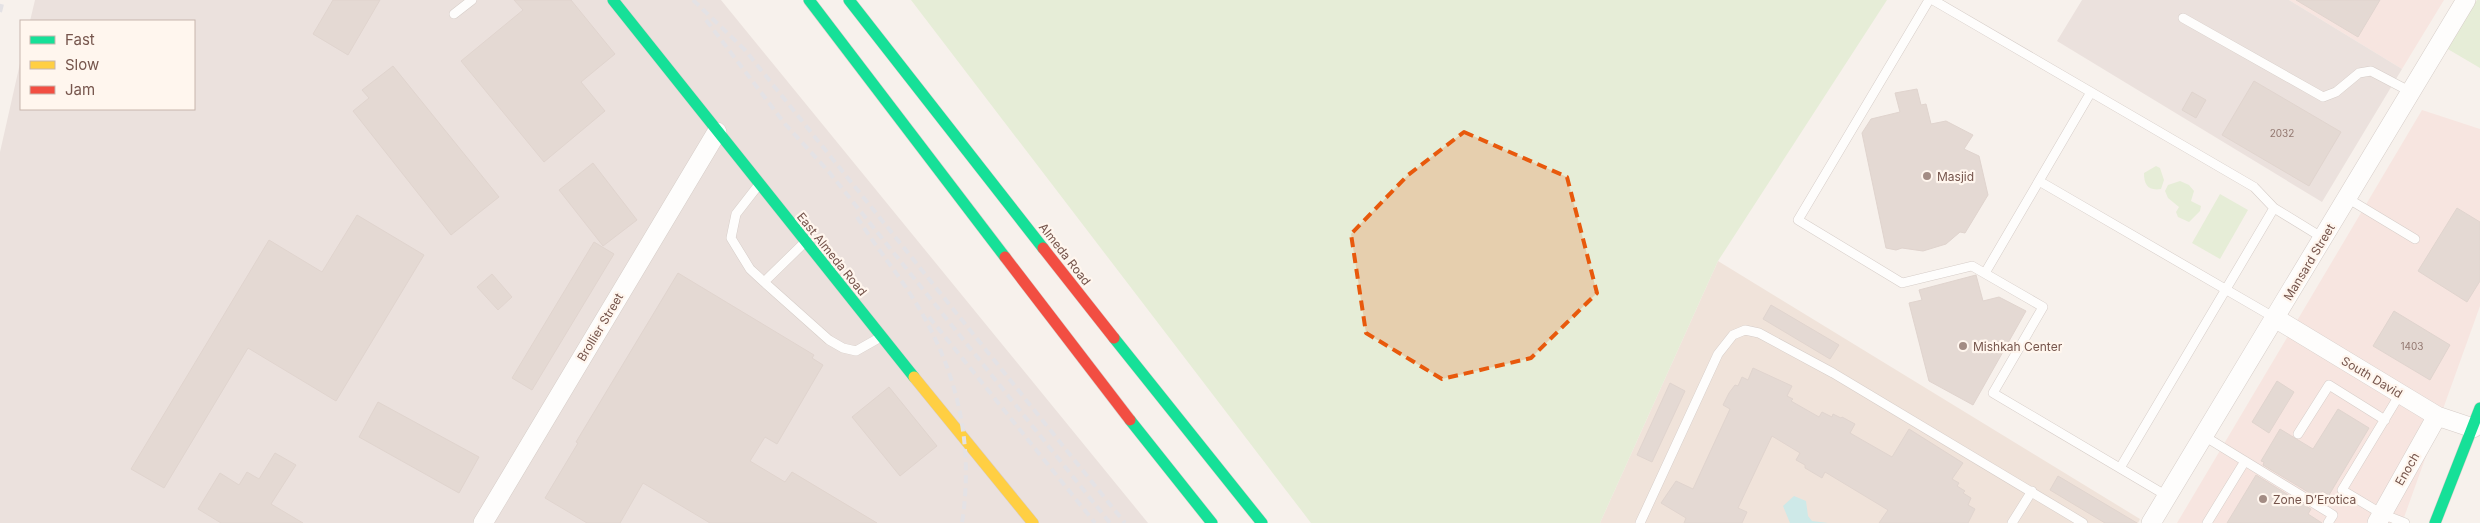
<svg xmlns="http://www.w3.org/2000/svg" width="2480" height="523" viewBox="0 0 2480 523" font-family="Inter,sans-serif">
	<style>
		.residential { fill: #f0e3da }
		.commercial { fill: #f7e5e0 }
		.industrial { fill: #ebe1dd }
		.green { fill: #e6edd7 }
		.water { fill: #cee9e8 }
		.building { fill: #e4d9d3; stroke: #e0d4ce }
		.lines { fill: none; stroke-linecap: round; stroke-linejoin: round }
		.lane-casing { stroke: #d6cdc8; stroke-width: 10 }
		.street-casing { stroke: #d6cdc8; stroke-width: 20 }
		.fast-casing { stroke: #d7cdc8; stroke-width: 12 }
		.slow-casing { stroke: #d7cdc8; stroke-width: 12 }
		.jam-casing { stroke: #d7cdc8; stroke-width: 12 }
		.lane { stroke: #fefdfc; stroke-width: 9 }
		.street { stroke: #fefdfc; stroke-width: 19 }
		.fast { stroke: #16e098; stroke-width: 11 }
		.slow { stroke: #ffcf43; stroke-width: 11 }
		.jam { stroke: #f24e42; stroke-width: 11 }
		.rail { stroke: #e4e2e5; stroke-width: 4; stroke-dasharray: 8 5; stroke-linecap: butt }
		.marked { fill: #e8590c; fill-opacity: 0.2; stroke: #e8590c; stroke-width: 4; stroke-dasharray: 10 6; stroke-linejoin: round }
		.poi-dot { fill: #a38c84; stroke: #fff6ee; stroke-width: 2 }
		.labels { text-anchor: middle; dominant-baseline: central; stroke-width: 4.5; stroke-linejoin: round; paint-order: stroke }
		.number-label { font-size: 10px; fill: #937870 }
		.poi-label { font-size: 12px; fill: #76554c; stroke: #fff6ee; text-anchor: start }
		.street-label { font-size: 12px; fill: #76554c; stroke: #fff6ee }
	</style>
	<rect width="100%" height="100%" fill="#f7f1ec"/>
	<path class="residential" d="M1718 261 2140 519 2138 523H1600Z"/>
	<path class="commercial" d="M2289 0H2444L2402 69Z
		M2422 110 2480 129V306L2402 523H2177Z"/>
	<path class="industrial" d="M35 0H721L1148 523H0V152L21 59V109H194V21H30Z
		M2082 0H2289L2402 69 2322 202 2057 41Z"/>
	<path class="green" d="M911 0H1887L1718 261 1600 523H1311Z
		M2477 0H2480V68L2446 48Z
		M2156 166 2160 168 2164 180 2161 189C2148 191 2144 185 2144 173Z
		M2180 181 2189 185 2194 191 2191 201 2201 206 2200 211 2189 222 2178 217 2176 212 2179 207 2168 198 2165 191 2168 185Z
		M2220 194 2248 210 2220 259 2192 243Z"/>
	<path class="water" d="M1794 496 1806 501 1808 516 1812 521 1828 523H1790L1783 506Z"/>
	<path class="building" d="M333 0H380L348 55 313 34Z
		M514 0H571L615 54 581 82 605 111 544 162 461 61 523 10Z
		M2296 0H2380L2358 37Z
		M393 66 499 197 451 235 353 111 369 98 362 90Z
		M2254 81 2341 132 2309 186 2222 135Z
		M1917 89 1921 105 1926 104 1931 124 1946 121 1973 135 1964 149 1979 156 1988 195 1965 233 1960 232 1946 244 1923 251 1902 248 1896 250 1886 248 1862 133 1871 119 1900 112 1895 93Z
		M2192 92 2206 100 2196 118 2182 110Z
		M593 163 637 220 603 246 559 190Z
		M2457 208 2480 222V281L2467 302 2418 271Z
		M357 215 424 255 336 401 248 348 164 488 131 469 269 240 322 272Z
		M594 242 614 254 532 390 512 378Z
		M678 273 814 355 812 358 823 365 777 444 765 437 750 461 785 482 792 472 877 523H710L643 483 620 523H587L545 498 578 443 576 442Z
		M492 274 512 297 498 310 477 287Z
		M1976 275 1983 301 1999 297 2026 311 1973 405 1929 381 1909 303 1922 300 1919 290Z
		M1771 305 1839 345 1830 359 1763 319Z
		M2394 311 2450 345 2430 380 2373 346Z
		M1753 368 1792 386 1787 396 1793 399 1791 401 1819 417 1822 412 1832 417 1833 414 1841 418 1842 417 1855 424 1850 433 1892 457 1909 429 1963 463 1952 479 1959 483 1957 486 1965 491 1963 493 1971 498 1968 505 1975 509 1968 523H1879L1888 510 1825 472 1822 478 1805 468V465L1796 460 1800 453 1772 436 1738 508 1747 512 1742 523H1684L1686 518 1661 503 1676 481 1693 489 1730 409 1723 405 1729 393 1735 385 1738 386 1742 377 1748 380Z
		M2277 381 2294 392 2269 433 2252 422Z
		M1670 383 1685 391 1652 462 1637 455Z
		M889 387 937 446 900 476 852 417Z
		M378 402 479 457 459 493 359 437Z
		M2338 409 2369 428 2329 495 2322 491 2318 498 2263 465 2264 462 2261 461 2280 429 2313 449Z
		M275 453 296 465 271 504 303 523H221L198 509 220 473 239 485 247 472 259 479Z
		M2256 475 2311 509 2308 514 2322 523H2227Z
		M2058 476 2137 523H2105L2050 490Z"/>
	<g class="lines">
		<g class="lane-casing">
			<path id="lane" d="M1929 0 1798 220 1902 283 1972 266 2043 307 1993 393 2167 496
				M1933 0 2254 187 2274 208 2323 238
				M454 14 472 0
				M2183 18 2323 97 2336 92 2359 73 2371 71 2411 92
				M2039 181 2275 318
				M757 187 736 214 731 238 750 269 764 282
				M2347 198 2415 239
				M803 244 764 282 829 340 843 348 856 351 879 338
				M1985 273 2091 92
				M2400 394 2342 490 2382 514 2405 523
				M2298 434 2329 385 2385 420
				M2204 436 2333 515 2328 523
				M2120 468 2274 208
				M1640 523 1718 354 1733 335 1745 330 1759 333 1833 373 2083 523
				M2012 523 2032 491
				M2207 523 2245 461"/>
		</g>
		<g class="street-casing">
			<path id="street" d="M2275 318 2437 416 2473 428
				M483 523 717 132
				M2151 523 2466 0
				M2377 523 2437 416"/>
		</g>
		<g class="fast-casing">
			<path id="fast" d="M613 0 914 377
				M809 0 1005 257
				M849 0 1043 248
				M1114 338 1262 523
				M1130 420 1212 523
				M2435 523 2480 408"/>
		</g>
		<g class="slow-casing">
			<path id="slow" d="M914 377 1033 523"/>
		</g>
		<g class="jam-casing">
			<path id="jam" d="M1043 248 1114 338
				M1005 257 1130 420"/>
		</g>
		<use href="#lane" class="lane"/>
		<use href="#street" class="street"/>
		<use href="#fast" class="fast"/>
		<use href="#slow" class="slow"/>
		<use href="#jam" class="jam"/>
		<path class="rail" d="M693 0 745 50 1125 523
			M0 12 3 0
			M706 20 785 124 829 172 1110 523
			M857 217C873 243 892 266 909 292 955 363 975 438 962 523
			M929 317 1095 523"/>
	</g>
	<path class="marked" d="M1464 132 1567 177 1597 293 1531 358 1442 379 1366 333 1351 234 1408 175Z"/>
	<g class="poi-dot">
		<circle cx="1927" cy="176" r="5"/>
		<circle cx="1963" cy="346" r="5"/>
		<circle cx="2263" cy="499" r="5"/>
	</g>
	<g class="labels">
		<g class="number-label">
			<text x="2282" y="133">2032</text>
			<text x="2412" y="346">1403</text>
		</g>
		<g class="poi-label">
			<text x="1937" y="176">Masjid</text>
			<text x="1973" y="346">Mishkah Center</text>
			<text x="2273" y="499">Zone D’Erotica</text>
		</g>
		<g class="street-label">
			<text transform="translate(832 254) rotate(51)">East Almeda Road</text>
			<text transform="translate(1065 254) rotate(52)">Almeda Road</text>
			<text transform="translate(2309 262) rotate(-59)">Mansard Street</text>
			<text transform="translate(600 327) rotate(-59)">Brollier Street</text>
			<text transform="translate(2372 377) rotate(31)">South David</text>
			<text transform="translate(2407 469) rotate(-60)">Enoch</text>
		</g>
	</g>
	<rect x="20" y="20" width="175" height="90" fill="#fff6ee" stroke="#c8b6ad"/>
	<rect x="30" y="36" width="25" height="8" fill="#16e098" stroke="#c8b6ad"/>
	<text x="65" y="45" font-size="15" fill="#76554c">Fast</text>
	<rect x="30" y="61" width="25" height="8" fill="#ffcf43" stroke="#c8b6ad"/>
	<text x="65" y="70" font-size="15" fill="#76554c">Slow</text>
	<rect x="30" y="86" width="25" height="8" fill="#f24e42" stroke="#c8b6ad"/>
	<text x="65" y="95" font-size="15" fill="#76554c">Jam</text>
</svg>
